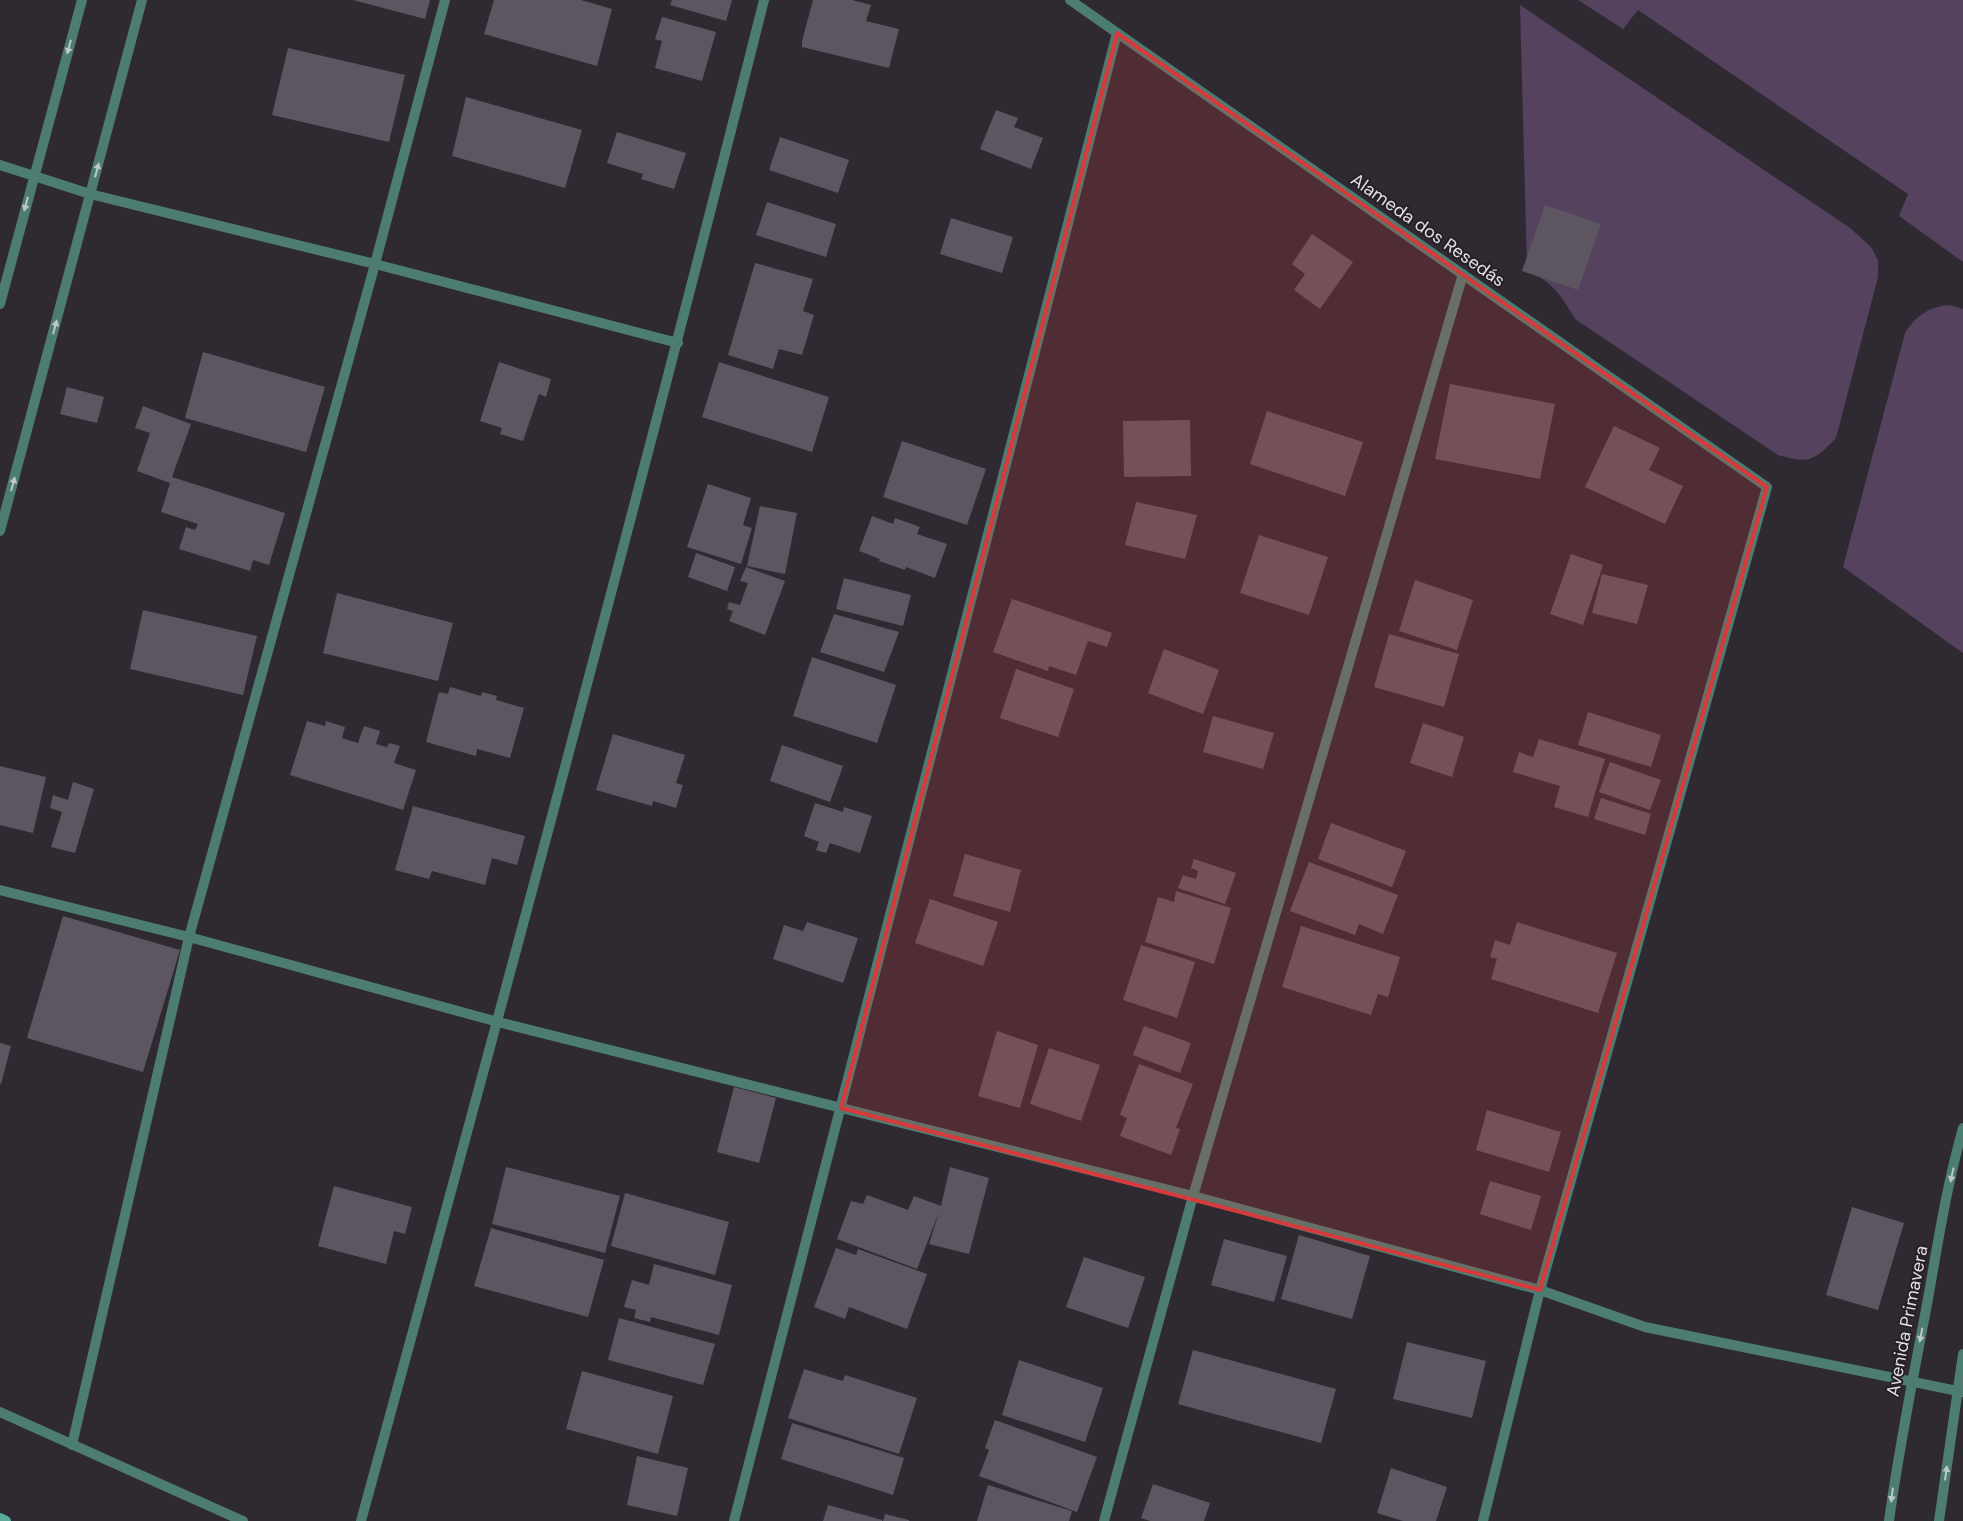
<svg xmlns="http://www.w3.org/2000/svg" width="1963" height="1521" viewBox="0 0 1963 1521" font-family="'DM Sans',sans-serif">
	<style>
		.green { fill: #54425e }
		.building { fill: #5d5660 }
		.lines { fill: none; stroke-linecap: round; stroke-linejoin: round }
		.minor { stroke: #4d7c72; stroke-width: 10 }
		.secondary { stroke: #5baa9a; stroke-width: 10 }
		.oneway { fill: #bec6c8 }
		.marked { fill: #d73a3b; fill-opacity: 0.2; stroke: #d73a3b; stroke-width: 4; stroke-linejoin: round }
		.labels { text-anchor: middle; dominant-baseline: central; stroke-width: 4; stroke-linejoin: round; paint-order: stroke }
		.street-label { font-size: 18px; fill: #e3dfe5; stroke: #251f28 }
	</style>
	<rect width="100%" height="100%" fill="#2f2932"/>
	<path class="green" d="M1578 0H1963V262L1899 216 1908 194 1638 10 1623 29Z
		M1520 5 1850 228 1871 247 1878 260V277L1836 438C1815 461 1808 464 1778 455L1575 319C1560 293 1553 284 1527 269Z
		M1950 305 1963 309V653L1843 567 1905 333C1915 316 1930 306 1950 305Z"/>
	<path class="building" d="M353 0H430L425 19Z
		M494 0H581L612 9 597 66 484 34Z
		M672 0H732L726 21 670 5Z
		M813 0H852L871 5 866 21 899 29 889 68 802 47V41Z
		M662 17 716 32 702 81 655 68 662 41 655 39Z
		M288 48 405 75 389 142 272 115Z
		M466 97 582 130 565 188 452 156Z
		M996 110 1018 118 1014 127 1043 138 1031 169 980 149Z
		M617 132 686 153 674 189 641 179 643 174 607 163Z
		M780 137 849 160 838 193 769 170Z
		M767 202 836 224 826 257 756 235Z
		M1545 205 1601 224 1578 290 1522 271Z
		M951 218 1013 237 1002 273 940 254Z
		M1312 234 1353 262 1320 309 1294 290 1305 274 1292 264Z
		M755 263 813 279 803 311 814 315 802 355 779 349 773 369 728 355Z
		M203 352 325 387 306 452 185 418Z
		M499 362 551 379 546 397 539 394 523 441 500 434 502 428 480 421Z
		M719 362 829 397 812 452 702 417Z
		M1450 384 1555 404 1540 479 1435 459Z
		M67 387 104 397 97 423 60 414Z
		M143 406 191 424 172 477 285 513 269 565 253 560 250 571 179 549 186 527 195 530 198 524 161 512 170 483 137 471 150 433 135 428Z
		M1267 411 1363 442 1345 496 1250 464Z
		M1190 420 1191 476 1124 477 1123 421Z
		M1614 426 1660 448 1649 470 1683 486 1665 524 1585 487Z
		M902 441 986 469 967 525 883 497Z
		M708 484 751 498 743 525 752 528 741 564 687 547Z
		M1136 502 1197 515 1185 559 1125 545Z
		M760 506 797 513 785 574 747 566Z
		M872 516 893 524 895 518 920 527 917 534 947 544 935 578 906 567 905 570 879 561 880 559 859 551Z
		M1259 535 1328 557 1309 615 1240 593Z
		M696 553 735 567 727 591 688 577Z
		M1571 554 1603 565 1583 625 1550 614Z
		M746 567 785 581 765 635 729 621 733 611 727 609 729 602 740 605 748 583 740 581Z
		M1602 574 1648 585 1637 624 1592 613Z
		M844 578 911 595 903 626 836 609Z
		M1415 580 1473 600 1457 650 1399 631Z
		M337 593 453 623 438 681 323 653Z
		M1012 599 1112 633 1107 647 1088 641 1076 675 1049 666 1048 671 993 652Z
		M143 610 257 636 243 695 130 669Z
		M834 614 899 632 884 672 820 652Z
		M1389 634 1459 654 1444 707 1374 687Z
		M1164 649 1219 670 1203 714 1148 693Z
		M812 657 896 685 877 743 793 716Z
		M1016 669 1074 689 1058 737 1000 718Z
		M450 687 481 696 482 692 497 696 496 700 524 708 510 758 477 749 476 756 426 742 439 692 448 694Z
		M1588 712 1661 735 1651 767 1578 745Z
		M1213 716 1274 733 1263 769 1203 752Z
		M307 721 325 726 326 721 345 727 342 738 358 743 364 726 380 731 376 744 387 747 389 743 400 746 394 763 416 770 403 810 290 775Z
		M1423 723 1464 737 1452 777 1410 763Z
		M613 734 685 755 676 783 683 785 676 808 653 801 652 806 596 790Z
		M1539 739 1605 759 1588 817 1554 807 1560 786 1513 772 1519 752 1533 757Z
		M782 745 843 766 830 802 770 781Z
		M1610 762 1661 780 1650 810 1599 792Z
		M0 766 46 777 33 833 0 825Z
		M73 782 94 789 75 853 51 847 62 812 50 808 53 795 68 800Z
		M1601 798 1651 814 1645 835 1594 819Z
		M815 803 843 812 844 807 872 816 860 853 830 843 826 853 816 850 819 842 804 836Z
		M413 806 525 836 517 865 492 858 485 885 432 871 429 879 395 870Z
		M1331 823 1406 851 1392 887 1318 859Z
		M965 854 1021 870 1010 912 953 896Z
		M1194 859 1236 873 1225 904 1178 888 1183 875 1196 879 1198 871 1191 868Z
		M1309 862 1398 895 1383 934 1359 924 1355 935 1290 911Z
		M1176 891 1231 908 1214 964 1145 942 1158 897 1174 902Z
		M930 899 998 922 983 966 915 943Z
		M63 916 180 950 143 1072 27 1038Z
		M807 922 858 938 843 983 773 959 784 925 803 931Z
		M1517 922 1617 953 1598 1013 1491 979 1497 959 1490 957 1495 940 1510 945Z
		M1301 926 1400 957 1388 997 1378 994 1371 1015 1282 987Z
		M1141 945 1195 962 1177 1018 1123 1000Z
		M1144 1026 1191 1043 1180 1073 1133 1055Z
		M997 1031 1038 1045 1020 1108 978 1096Z
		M0 1043 11 1046 1 1084H0Z
		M1049 1048 1100 1065 1081 1121 1030 1104Z
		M1139 1064 1193 1084 1176 1128 1180 1129 1171 1155 1120 1136 1127 1118 1120 1115Z
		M734 1087 776 1098 759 1163 717 1152Z
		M1487 1110 1561 1132 1549 1172 1476 1150Z
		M506 1167 620 1196 605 1253 492 1224Z
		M950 1167 989 1178 969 1254 929 1244 939 1212 917 1269 837 1239 851 1201 863 1204 867 1195 908 1210 914 1196 941 1206Z
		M1490 1181 1541 1196 1531 1230 1480 1214Z
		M334 1186 412 1207 405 1234 394 1231 386 1264 318 1246Z
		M625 1193 729 1222 715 1275 611 1246Z
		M1852 1207 1904 1223 1878 1310 1826 1295Z
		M491 1228 604 1260 588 1317 474 1286Z
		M1299 1235 1370 1256 1352 1319 1281 1299Z
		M1224 1239 1287 1256 1274 1302 1211 1285Z
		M836 1248 856 1255 858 1249 927 1274 907 1329 849 1307 845 1319 814 1307Z
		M1084 1257 1145 1277 1128 1328 1066 1307Z
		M654 1264 732 1285 719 1335 651 1317 650 1322 634 1318 636 1310 624 1307 632 1280 649 1285Z
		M619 1318 715 1344 703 1385 608 1360Z
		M1407 1342 1486 1361 1472 1418 1393 1399Z
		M1193 1350 1336 1389 1321 1443 1178 1404Z
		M1019 1360 1103 1388 1085 1442 1002 1415Z
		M804 1369 843 1381 845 1375 917 1398 899 1454 788 1418Z
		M582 1371 673 1396 658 1454 566 1429Z
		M995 1420 1097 1457 1077 1512 979 1476 989 1450 985 1448Z
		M792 1423 904 1458 893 1495 781 1459Z
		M637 1456 688 1468 677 1516 627 1505Z
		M1391 1468 1447 1487 1436 1521H1403L1377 1513Z
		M1153 1484 1210 1503 1204 1521H1150L1141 1518Z
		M988 1485 1072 1511 1069 1521H977Z
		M828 1505 882 1520V1521H823Z
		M885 1514 909 1520V1521H883Z"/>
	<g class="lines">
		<path class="minor" d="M1070 0 1767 487 1540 1290 1483 1521
			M0 165 90 194 375 264 678 343
			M0 304 82 0
			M0 531 142 0
			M0 890 189 937 498 1022 1193 1196 1540 1290 1645 1327 1963 1392
			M0 1412 243 1521
			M72 1445 189 937 375 264 445 0
			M361 1521C500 1015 636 509 764 0
			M734 1521 1117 33
			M1104 1521 1193 1196 1463 274
			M1889 1521C1899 1447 1914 1373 1928 1299 1938 1242 1947 1184 1963 1128
			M1939 1521 1963 1354"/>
		<path class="secondary" d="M0 1518 6 1521"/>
	</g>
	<defs><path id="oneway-solid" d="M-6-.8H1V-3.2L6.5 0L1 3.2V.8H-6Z" transform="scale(1.25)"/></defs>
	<g class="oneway">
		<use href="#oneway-solid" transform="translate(69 47) rotate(105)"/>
		<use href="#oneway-solid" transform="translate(97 170) rotate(-75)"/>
		<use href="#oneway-solid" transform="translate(26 204) rotate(105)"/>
		<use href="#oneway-solid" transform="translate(55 327) rotate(-75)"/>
		<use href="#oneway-solid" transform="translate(13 484) rotate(-75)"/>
		<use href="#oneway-solid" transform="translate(1952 1175) rotate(102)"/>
		<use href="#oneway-solid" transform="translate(1921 1335) rotate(101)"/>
		<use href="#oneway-solid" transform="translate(1946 1473) rotate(-82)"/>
		<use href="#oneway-solid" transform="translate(1892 1495) rotate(97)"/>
	</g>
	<path class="marked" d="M1117 33 1767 487 1540 1290 841 1108Z"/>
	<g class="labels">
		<g class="street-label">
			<text transform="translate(1428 230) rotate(35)">Alameda dos Resedás</text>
			<text transform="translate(1907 1321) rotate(-79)">Avenida Primavera</text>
		</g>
	</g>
</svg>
